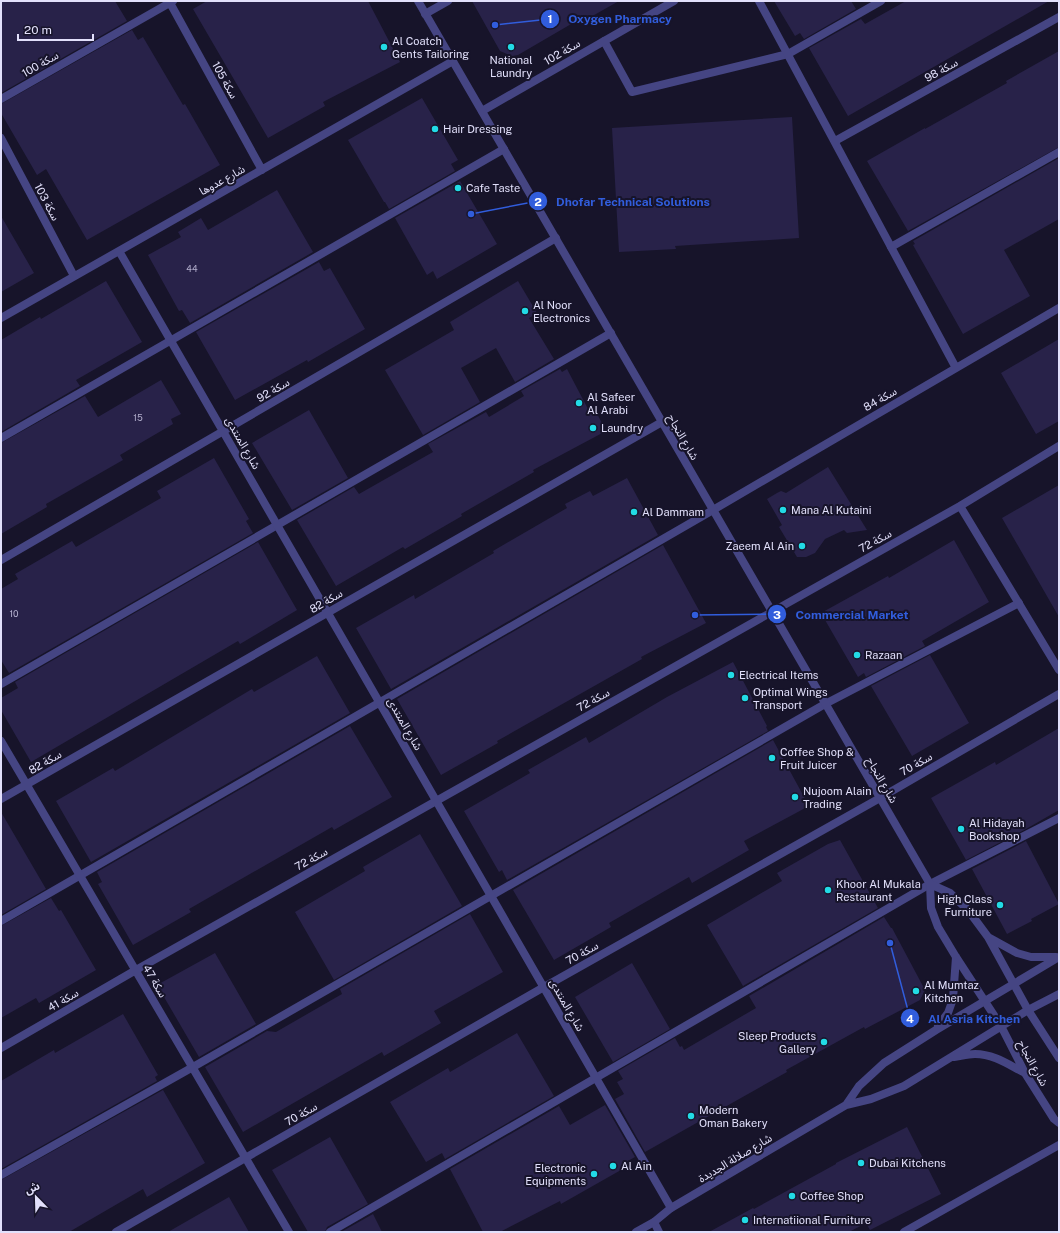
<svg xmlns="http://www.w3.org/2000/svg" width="1060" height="1233" viewBox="0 0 1060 1233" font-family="'Public Sans','Noto Sans Arabic',sans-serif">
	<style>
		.building { fill: #282249 }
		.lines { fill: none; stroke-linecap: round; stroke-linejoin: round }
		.service { stroke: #454583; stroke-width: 8 }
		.minor { stroke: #454583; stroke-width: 8 }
		.tertiary { stroke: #454583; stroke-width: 8 }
		.poi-dot { fill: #22dbe6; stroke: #17142a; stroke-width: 1.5 }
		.labels { text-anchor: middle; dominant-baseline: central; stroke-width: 4; stroke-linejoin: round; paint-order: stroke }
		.number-label { font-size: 9px; fill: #b4b0ce }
		.poi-label { font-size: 11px; fill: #e2e0fb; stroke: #17142a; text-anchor: start }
		.street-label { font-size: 11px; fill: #e2e0fb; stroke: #17142a }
		.leader { fill: none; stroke: #315ddc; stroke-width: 1.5 }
		.callout-dot { fill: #315ddc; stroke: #17142a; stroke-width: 1.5 }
		.mark-label { font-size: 12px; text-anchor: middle; font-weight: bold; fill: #fff }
		.callout-label { font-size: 12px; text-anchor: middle; font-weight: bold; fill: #315ddc; stroke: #17142a; stroke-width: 4; stroke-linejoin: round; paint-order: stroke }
	</style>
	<rect width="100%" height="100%" fill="#17142a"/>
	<path class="building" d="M1 1H115L127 21 1 93Z
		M207 1H368L400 62 323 102 325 106 268 138 193 9Z
		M472 1H619L580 23 578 20 518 55 512 56 500 51Z
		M774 1H851L856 9 804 39 800 33 795 36Z
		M906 1H1049L848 116 809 48 861 19 865 24Z
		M132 30 138 40 143 37 183 105 185 104 220 165 87 240 46 169 37 175 1 113V104Z
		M1059 51V147L908 231 867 161 925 128V129L1007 83 1006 81Z
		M422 98 458 160 451 164 455 171 389 209 385 202H384L348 140Z
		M792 117 799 238 675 246 676 249 619 252 612 128Z
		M1059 158V219L1004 250 1030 296 963 334 913 245 915 244 913 241Z
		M460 181 497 244 437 279 433 271 427 275 395 218Z
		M277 190 313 252 190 323 182 310 179 311 148 255 181 237 178 232 201 218 208 230Z
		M1 216 34 273 1 292Z
		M319 262 324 271 330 268 365 329 308 362 307 360 235 400 196 332Z
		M106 281 142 342 76 380 80 386 1 432V340L40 317 41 319Z
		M518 281 537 313 529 318 554 359 515 382 496 348 461 368 480 402 423 435 385 370 454 330 450 322Z
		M1059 339V421L1036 434 1001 373Z
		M560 369 562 372 567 369 588 409 593 406 606 431 533 470 534 472 461 514 462 516 405 549 403 547 336 586 297 520 354 487 359 494 433 452 428 444 486 412 489 417 524 396 521 391Z
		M161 380 181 414 171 419 173 424 120 455 123 460 46 504 47 507 1 534V443L85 396 98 417Z
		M309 410 348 478 292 510 252 443Z
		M214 458 249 519 246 521 253 533 9 673 1 660V589L18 579 15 574 72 541 76 547 161 498 157 491Z
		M828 467 867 530 847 533 844 530 825 539 815 553 806 557H797L779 527 782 525 767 499 777 493 781 491 786 493Z
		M627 478 658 535 391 689 356 628 414 595 415 599 494 553 493 551 567 508 565 504 590 491 593 496Z
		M1059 485V617L1002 518Z
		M954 540 989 602 922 641 925 646 866 677 864 673 858 677 821 613 888 576 889 578Z
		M258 542 297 610 240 644 238 641 31 762 1 710V698L18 688 15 682Z
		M663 545 706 623 641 657 642 659 497 741 498 743 441 775 397 699Z
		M930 655 969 723 912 756 871 686Z
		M317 656 350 713 91 862 56 801 113 768 115 771 252 689 254 692Z
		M733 662 767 726 766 727 768 731 507 880 502 870 499 872 464 811 530 773 528 770 586 737 589 743 667 697Z
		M350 726 392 797 334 830 332 827 189 909 191 912 133 945 98 884 102 882 97 872Z
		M1059 728V810L1026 829 966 860 931 798 995 762 996 765Z
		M773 740 809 806 744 841 749 850 692 883 689 877 609 923 611 927 554 960 513 890Z
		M1 812 46 889 1 915Z
		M420 834 462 906 334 980 295 912 365 871 363 867Z
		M840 840 878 908 743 986 707 925 782 881 777 873 828 844Z
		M1026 841 1059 904 1031 919 1032 921 1007 934 972 869Z
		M51 898 59 911 61 910 96 970 39 1003 36 998 1 1018V926Z
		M470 914 503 972 434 1011 441 1023 384 1056 382 1052 243 1132 205 1067 267 1031 276 1032 342 994 340 989Z
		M884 917 891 928H892L925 990 920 1000 865 1029 864 1027 786 1070 787 1072 645 1152 615 1099 624 1094 617 1082 623 1079 618 1071 675 1038 680 1047 682 1046 684 1050 756 1008 749 996Z
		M215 953 256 1024 199 1057 157 985Z
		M632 963 670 1029 613 1062 575 997Z
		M123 1014 158 1075 155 1077 157 1081 1 1169V1081L54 1050 55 1053Z
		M517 1033 554 1096 445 1159 442 1153 426 1162 390 1102 448 1068 450 1072Z
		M163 1090 205 1163 147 1197 143 1189 69 1232H1V1180Z
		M605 1105 635 1157 626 1162 628 1166 561 1204 560 1201 500 1232H483L450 1169 559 1106 570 1125Z
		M907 1127 941 1194 870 1230 866 1223 849 1232H709L753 1208 754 1209 836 1164V1163Z
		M330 1137 368 1204 327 1227 325 1232H308L272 1170Z
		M229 1197 249 1232H168Z
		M373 1214 382 1232H341Z"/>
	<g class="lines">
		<path class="service" d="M425 14 448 1
			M604 41 632 92 788 54 881 1
			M891 247 1059 152
			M1 438 504 149
			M1 684 611 333
			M1 921 713 510
			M1 1175 193 1067 825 704 1019 603
			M330 1232 930 884 1059 818"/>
		<path class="minor" d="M169 1 262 170
			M759 1 956 368
			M1 99 173 1
			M482 111 674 1
			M1 138 74 276
			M835 141 1059 17
			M119 251 671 1208
			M1 318 453 61
			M960 506 1059 670
			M713 510 1059 308
			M1 560 556 238
			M1 741 289 1232
			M1 799 662 422
			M1 1048 136 970 960 506 1059 446
			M654 1222 659 1232
			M116 1232 544 987 880 798 1059 694
			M904 1232 1059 1145"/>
		<path class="tertiary" d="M418 1 930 884 931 908 938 927 956 957 1001 1026 1025 1073 1054 1119 1059 1123
			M930 884 950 893 968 910 988 937 1028 1010 1059 1058
			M988 937 1017 953 1031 957H1056
			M938 1026 948 1013 953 999 956 957
			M954 1057C961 1056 968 1054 975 1054 994 1054 1009 1065 1025 1073
			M846 1105 859 1086 884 1063 936 1030 1059 957
			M636 1232 654 1222 671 1208 846 1105 871 1099 904 1086 1028 1010 1059 994"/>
	</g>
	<g class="poi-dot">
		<circle cx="384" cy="47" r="4"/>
		<circle cx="511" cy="47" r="4"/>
		<circle cx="435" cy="129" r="4"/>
		<circle cx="458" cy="188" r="4"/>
		<circle cx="525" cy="311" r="4"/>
		<circle cx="579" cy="403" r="4"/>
		<circle cx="593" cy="428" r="4"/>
		<circle cx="783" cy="510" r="4"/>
		<circle cx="634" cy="512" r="4"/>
		<circle cx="802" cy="546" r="4"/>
		<circle cx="857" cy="655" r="4"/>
		<circle cx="731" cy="675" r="4"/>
		<circle cx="745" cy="698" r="4"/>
		<circle cx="772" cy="758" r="4"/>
		<circle cx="795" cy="797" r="4"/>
		<circle cx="961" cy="829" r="4"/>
		<circle cx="828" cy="890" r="4"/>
		<circle cx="1000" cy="905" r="4"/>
		<circle cx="916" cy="991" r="4"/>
		<circle cx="824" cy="1042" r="4"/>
		<circle cx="691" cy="1116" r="4"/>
		<circle cx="861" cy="1163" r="4"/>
		<circle cx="613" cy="1166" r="4"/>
		<circle cx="594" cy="1174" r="4"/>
		<circle cx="792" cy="1196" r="4"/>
		<circle cx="745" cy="1220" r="4"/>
	</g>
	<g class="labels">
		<g class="number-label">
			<text x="192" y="268">44</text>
			<text x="138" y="417">15</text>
			<text x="14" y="613">10</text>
		</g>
		<g class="poi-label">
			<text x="392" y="41">Al Coatch<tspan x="392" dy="13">Gents Tailoring</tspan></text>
			<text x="511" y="60" text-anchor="middle">National<tspan x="511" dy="13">Laundry</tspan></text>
			<text x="443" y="129">Hair Dressing</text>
			<text x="466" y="188">Cafe Taste</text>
			<text x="533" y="305">Al Noor<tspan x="533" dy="13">Electronics</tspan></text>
			<text x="587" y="397">Al Safeer<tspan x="587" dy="13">Al Arabi</tspan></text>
			<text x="601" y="428">Laundry</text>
			<text x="791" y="510">Mana Al Kutaini</text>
			<text x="642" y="512">Al Dammam</text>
			<text x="794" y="546" text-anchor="end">Zaeem Al Ain</text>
			<text x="865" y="655">Razaan</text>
			<text x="739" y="675">Electrical Items</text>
			<text x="753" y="692">Optimal Wings<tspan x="753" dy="13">Transport</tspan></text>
			<text x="780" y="752">Coffee Shop &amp;<tspan x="780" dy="13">Fruit Juicer</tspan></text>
			<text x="803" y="791">Nujoom Alain<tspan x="803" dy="13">Trading</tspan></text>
			<text x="969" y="823">Al Hidayah<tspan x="969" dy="13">Bookshop</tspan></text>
			<text x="836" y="884">Khoor Al Mukala<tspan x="836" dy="13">Restaurant</tspan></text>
			<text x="992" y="899" text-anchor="end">High Class<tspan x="992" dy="13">Furniture</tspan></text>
			<text x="924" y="985">Al Mumtaz<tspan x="924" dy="13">Kitchen</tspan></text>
			<text x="816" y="1036" text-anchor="end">Sleep Products<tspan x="816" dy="13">Gallery</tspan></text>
			<text x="699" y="1110">Modern<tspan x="699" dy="13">Oman Bakery</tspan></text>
			<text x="869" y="1163">Dubai Kitchens</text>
			<text x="621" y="1166">Al Ain</text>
			<text x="586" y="1168" text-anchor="end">Electronic<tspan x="586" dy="13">Equipments</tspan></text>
			<text x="800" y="1196">Coffee Shop</text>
			<text x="753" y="1220">Internatiional Furniture</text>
		</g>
		<g class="street-label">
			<text transform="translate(562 52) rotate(-30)">سكة 102</text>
			<text transform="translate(40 64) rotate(-30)">سكة 100</text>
			<text transform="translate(941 70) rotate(-29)">سكة 98</text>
			<text transform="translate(225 80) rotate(61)">سكة 105</text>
			<text transform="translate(222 180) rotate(-29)">شارع عدوها</text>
			<text transform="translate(47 202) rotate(62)">سكة 103</text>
			<text transform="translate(273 390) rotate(-30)">سكة 92</text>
			<text transform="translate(880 399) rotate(-30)">سكة 84</text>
			<text transform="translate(683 437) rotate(60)">شارع النجاح</text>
			<text transform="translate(243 443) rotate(60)">شارع المنتدى</text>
			<text transform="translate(875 541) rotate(-29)">سكة 72</text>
			<text transform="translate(326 601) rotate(-30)">سكة 82</text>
			<text transform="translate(593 700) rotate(-29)">سكة 72</text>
			<text transform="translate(405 724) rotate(60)">شارع المنتدى</text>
			<text transform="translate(45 762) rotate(-30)">سكة 82</text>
			<text transform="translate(916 764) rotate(-30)">سكة 70</text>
			<text transform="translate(882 780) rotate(60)">شارع النجاح</text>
			<text transform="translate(311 859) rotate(-29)">سكة 72</text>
			<text transform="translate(582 953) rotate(-29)">سكة 70</text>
			<text transform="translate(155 981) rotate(60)">سكة 47</text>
			<text transform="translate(63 1000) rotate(-30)">سكة 41</text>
			<text transform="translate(567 1005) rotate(60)">شارع المنتدى</text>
			<text transform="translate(1033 1063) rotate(61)">شارع النجاح</text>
			<text transform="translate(301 1114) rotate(-30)">سكة 70</text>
			<text transform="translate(735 1158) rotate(-31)">شارع صلالة الجديدة</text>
		</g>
	</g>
	<path class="leader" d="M495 25L550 19M471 214L538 201M695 615L777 614M890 943L910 1018"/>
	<g class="callout-dot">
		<circle cx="495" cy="25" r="4"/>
		<circle cx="471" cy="214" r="4"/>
		<circle cx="695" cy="615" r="4"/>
		<circle cx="890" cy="943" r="4"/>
		<circle cx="550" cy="19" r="10"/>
		<circle cx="538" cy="201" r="10"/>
		<circle cx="777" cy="614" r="10"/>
		<circle cx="910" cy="1018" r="10"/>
	</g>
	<g class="mark-label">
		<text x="550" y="23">1</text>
		<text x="538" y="206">2</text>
		<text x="777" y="619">3</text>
		<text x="910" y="1023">4</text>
	</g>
	<g class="callout-label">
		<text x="620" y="23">Oxygen Pharmacy</text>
		<text x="633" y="206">Dhofar Technical Solutions</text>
		<text x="852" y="619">Commercial Market</text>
		<text x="974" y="1023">Al Asria Kitchen</text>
	</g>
	<rect width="1060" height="1233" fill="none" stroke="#e2e0fb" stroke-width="4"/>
	<g transform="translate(36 1197) rotate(337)" stroke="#17142a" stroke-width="3" paint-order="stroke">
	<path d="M0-3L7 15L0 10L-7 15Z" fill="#e2e0fb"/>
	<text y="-6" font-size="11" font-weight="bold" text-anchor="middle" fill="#e2e0fb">ش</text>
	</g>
	<path d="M18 34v6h75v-6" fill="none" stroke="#e2e0fb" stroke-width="2"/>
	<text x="24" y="34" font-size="12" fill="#e2e0fb" stroke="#17142a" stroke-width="3" paint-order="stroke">20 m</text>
</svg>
